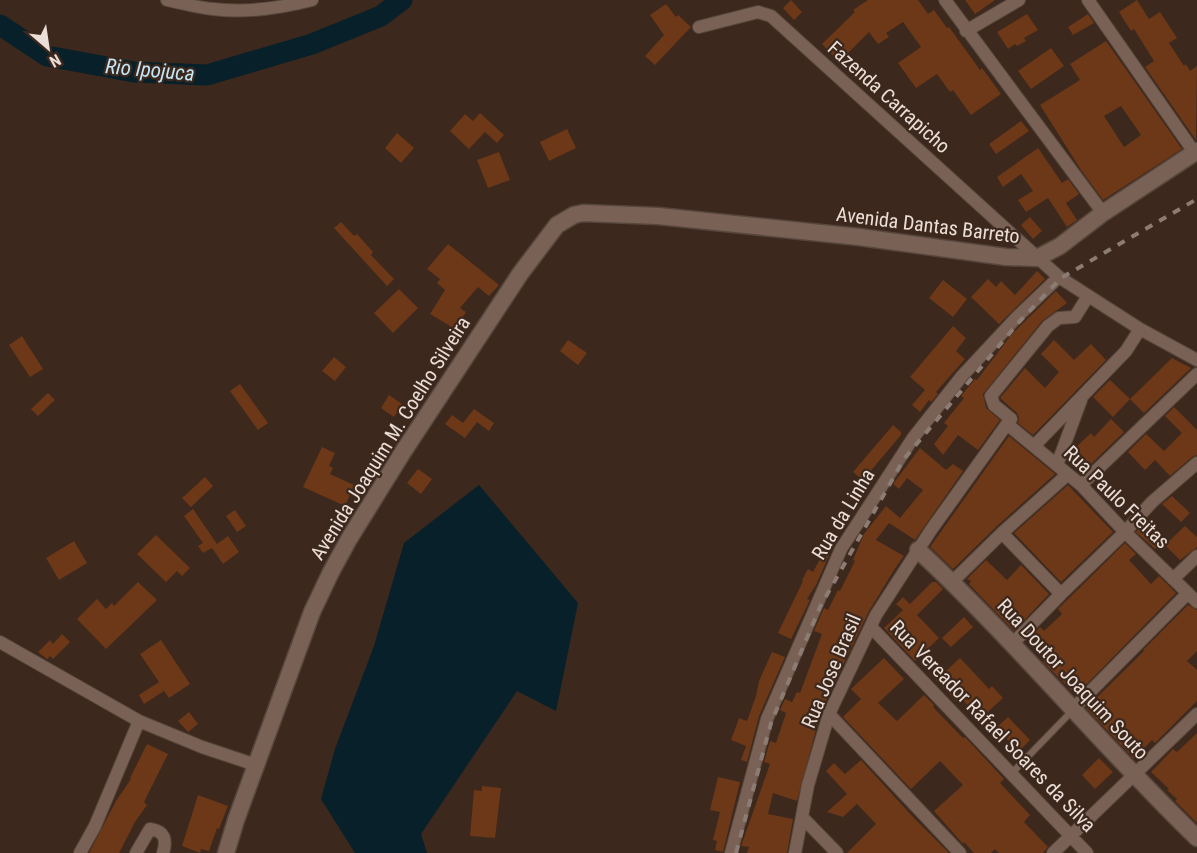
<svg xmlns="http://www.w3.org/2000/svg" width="1197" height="853" viewBox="0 0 1197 853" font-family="'Roboto Condensed',sans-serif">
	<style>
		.water { fill: #082029 }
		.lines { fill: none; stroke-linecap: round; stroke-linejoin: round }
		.river { stroke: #082029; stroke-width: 21 }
		.building { fill: #6c3817; fill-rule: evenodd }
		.lane-casing { stroke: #57463d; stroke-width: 8 }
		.street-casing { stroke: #57463d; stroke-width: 14 }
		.secondary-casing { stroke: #57463d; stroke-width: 19 }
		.lane { stroke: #796255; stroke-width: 6 }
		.street { stroke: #796255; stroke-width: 12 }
		.secondary { stroke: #796255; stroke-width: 16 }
		.rail { stroke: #8c7c73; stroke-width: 4; stroke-dasharray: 8 8; stroke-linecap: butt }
		.labels { text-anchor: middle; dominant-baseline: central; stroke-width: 4.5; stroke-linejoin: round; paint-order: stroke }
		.street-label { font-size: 20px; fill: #ebded7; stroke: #3c281d }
		.water-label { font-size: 21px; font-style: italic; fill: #c1e7f8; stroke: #3c281d }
	</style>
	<rect width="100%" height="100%" fill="#3c281d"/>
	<path class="water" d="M479 485 578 603 556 711 517 691 421 834 427 853H355L321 799 335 749 374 646 404 543Z"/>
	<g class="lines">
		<path class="river" d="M0 25 47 56 134 72 207 75 312 44 381 16 402 0"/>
	</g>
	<path class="building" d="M791 0 802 12 794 20 783 8Z
		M868 0H918L928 14 934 10 947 28 949 27 980 70 982 68 1001 94 971 115 953 90 950 92 937 74 916 88 898 63 921 47 903 22 886 33 889 37 878 44 869 32 839 62 822 44 855 12 853 10Z
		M965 0H995L975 14Z
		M1137 0 1149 19 1160 12 1177 38 1169 43 1184 66 1186 64 1190 71 1197 66 1196 140 1145 67 1154 61 1134 29 1131 31 1119 12Z
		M666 4 676 17 678 15 691 27 655 65 645 56 664 35 650 15Z
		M1027 14 1038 30 1024 38 1026 41 1017 46 1015 44 1008 49 997 32Z
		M1088 14 1094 23 1073 35 1068 27Z
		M1106 41 1182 149 1103 200 1081 170 1040 105 1080 80 1070 64ZM1121 106 1141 135 1124 147 1104 116Z
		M1051 48 1064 66 1031 89 1018 71Z
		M480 113 504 135 497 143 485 132 469 149 450 131 465 114 473 121Z
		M1021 121 1029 131 996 154 989 144Z
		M567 129 576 148 549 161 540 142Z
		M397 133 414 148 401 163 385 148Z
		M1038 148 1062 183 1068 179 1079 194 1066 203 1077 220 1067 227 1048 198 1026 212 1018 200 1033 191 1021 174 1003 187 997 177Z
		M499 152 510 180 488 188 477 160Z
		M1030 217 1042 231 1033 239 1021 225Z
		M341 222 354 236 357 234 373 252 371 255 394 279 387 286 334 228Z
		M448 244 499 285 489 296 478 287 460 308 466 312 455 329 430 314 445 290 437 283 440 279 427 269Z
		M1037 271 1045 279 999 324 971 297 988 279 996 287 1001 281 1015 295Z
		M943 280 967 299 953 317 929 298Z
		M399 289 418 308 393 333 374 313Z
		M1056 291 1067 303 1042 321 983 394 986 408 1000 420 978 450 958 435 943 455 934 444 948 426 944 423 964 398 961 396 975 379 977 380 1012 334Z
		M953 326 966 338 956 351 965 359 936 392 938 394 931 402 929 400 920 412 912 405 925 390 910 377Z
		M22 336 43 369 30 377 9 345Z
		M568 340 587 353 578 365 560 351Z
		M1054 340 1074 360 1091 344 1106 360 1033 435 1018 423 1019 417 1017 413 1000 398 1025 368 1045 388 1059 372 1041 354Z
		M334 357 346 367 335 381 322 371Z
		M1172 358 1191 368 1144 413 1130 399 1113 417 1093 397 1110 380 1130 399Z
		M240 384 268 423 258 430 230 391Z
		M48 393 55 400 38 416 31 409Z
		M389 395 402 404 394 417 381 408Z
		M1174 407 1197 430V455L1192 457 1170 476 1155 460 1145 470 1128 452 1146 434 1164 451 1182 433 1165 416Z
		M474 409 494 423 489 431 477 422 465 438 445 424 452 415 463 423Z
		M1111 419 1124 432 1089 466 1074 449 1091 433 1094 437Z
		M893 425 901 432V435L863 480 853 472Z
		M1009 436 1055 474 996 527 953 569 930 547Z
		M322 447 335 453 329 466 333 468 330 474 354 485 345 506 303 487Z
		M920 448 946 470 953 464 963 471 915 540 889 523 876 540 904 556 896 567 869 611 821 711 797 801 773 793 768 814 793 819 787 853H747L749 847 741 846 770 764 764 762 770 741 776 743 786 713 780 710 785 699 792 702 797 692 800 693 822 634 814 631 824 608 828 610 838 590 840 591 855 561 853 560 864 534 886 506 900 518 923 490 907 478 899 489 893 484Z
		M418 469 432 479 421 494 407 483Z
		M205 477 213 486 191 507 182 498Z
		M1068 485 1113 532 1061 582 1014 533Z
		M1172 496 1190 513 1181 522 1162 504Z
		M193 509 217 544 228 536 239 552 223 564 212 548 203 553 198 546 203 543 184 516Z
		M235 510 246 526 237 532 226 516Z
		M1146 521 1164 540 1155 549 1136 532Z
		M1185 526 1197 537V547L1180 560 1165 545Z
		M156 535 190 568 182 576 177 571 166 582 137 554Z
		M74 541 87 563 59 580 46 558Z
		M1125 543 1136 554 1129 560 1151 584 1159 576 1176 593 1076 695 1043 662 1046 659 1027 640 1040 627 1044 631 1062 614 1058 609Z
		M825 550 830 553 816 585 807 599 810 600 791 639 778 633 803 581 802 580 808 569 813 572Z
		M986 560 1007 580 1021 565 1049 594 1014 631 969 584 971 581 967 579Z
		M138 582 157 600 106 649 77 619 97 599 106 609 112 603 114 606Z
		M932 582H936L943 589 917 615 939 638 915 661 884 628 903 610 896 604 903 597 910 604Z
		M1188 605 1197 610V651L1187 661 1197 670V701L1155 743 1152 740 1134 759 1086 708 1144 651 1143 650Z
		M964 617 973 627 951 647 942 638Z
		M62 634 70 642 53 659 50 656 47 659 38 652 50 640 53 644Z
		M161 640 190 684 169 698 164 691 144 704 139 695 159 682 140 654Z
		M772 652 785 657 759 716 747 762 741 760 746 746 731 740 739 718 747 721 756 696 759 681Z
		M884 658 904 679 878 703 897 721 924 695 934 705 933 707 963 738 965 737 1004 779 1000 783 1030 815 1024 822 1048 847 1043 853H999L995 849 991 853H974L964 842 963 844 934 811 963 785 940 761 911 789 843 717 861 699 851 689Z
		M960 658 989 689 992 686 1003 698 980 719 960 697 956 701 936 680Z
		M189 712 198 724 188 732 178 721Z
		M1008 717 1030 740 1019 751 996 728Z
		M1197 733V823L1175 801 1177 799 1167 790 1169 789 1151 772 1173 749 1177 752Z
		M147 744 168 754 144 802 147 805 135 822 119 853H89L116 801 131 779 130 778Z
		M1099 758 1113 772 1095 789 1082 775Z
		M861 760 914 818 949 853H847L876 824 857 804 843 817 827 812 847 794 826 771 834 763 845 774Z
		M718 777 740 782 723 852 715 850 717 841 713 840 720 812 710 810Z
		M482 786 501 788 495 838 470 836 474 790 482 791Z
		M198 795 228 806 219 829 217 828 209 851 201 849 200 853 182 846Z"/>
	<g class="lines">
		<g class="lane-casing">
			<path id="lane" d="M1011 774 1072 711"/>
		</g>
		<g class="street-casing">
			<path id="street" d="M167 0C182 3 198 8 213 9 245 13 281 8 312 0
				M945 0 1103 213
				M1088 0 1194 152
				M699 27 758 12 771 16 1059 277 1140 329 1197 360
				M966 31 1019 0
				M1007 424 1011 419 994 405 991 396 1048 326 1059 318 1075 317 1088 296
				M1034 446 1126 351 1140 329
				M1057 465 1081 400
				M1081 485 1197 374
				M1002 533 1061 594
				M1173 579 1197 556
				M952 582 1002 533 1068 474
				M871 627 1087 853
				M0 642 139 721 202 747 256 765
				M1012 644 1061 594 1125 532 1152 502 1197 463
				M1074 708 1188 593
				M829 714 960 853
				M802 817 837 853
				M80 853 95 826 139 721
				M136 853 150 829C165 831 167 840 163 853
				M731 853 767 719 841 549 913 438 962 376 1017 317 1059 277
				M795 853 808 785 829 714 876 615 931 530 1007 424 1081 485 1125 532 1197 602
				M1053 853 1197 714"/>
		</g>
		<g class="secondary-casing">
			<path id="secondary" d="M918 550C1016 641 1101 745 1197 838
				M226 853 236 820 312 612 331 572 349 539 403 452 520 274 557 225 574 215 583 213 658 216 859 237 1006 257 1037 258 1060 246 1103 213 1197 151"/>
		</g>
		<use href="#lane" class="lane"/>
		<use href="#street" class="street"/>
		<use href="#secondary" class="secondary"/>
		<path class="rail" d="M736 853 771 723 820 607 904 459 1019 322 1061 278 1197 199"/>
	</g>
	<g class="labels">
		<g class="street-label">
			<text transform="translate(889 97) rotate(42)">Fazenda Carrapicho</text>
			<text transform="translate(928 225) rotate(7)">Avenida Dantas Barreto</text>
			<text transform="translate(390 438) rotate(-58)">Avenida Joaquim M. Coelho Silveira</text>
			<text transform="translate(1117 497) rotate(44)">Rua Paulo Freitas</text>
			<text transform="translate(843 514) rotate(-59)">Rua da Linha</text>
			<text transform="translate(831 671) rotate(-67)">Rua Jose Brasil</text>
			<text transform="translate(1073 679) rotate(47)">Rua Doutor Joaquim Souto</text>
			<text transform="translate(993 726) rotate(46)">Rua Vereador Rafael Soares da Silva</text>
		</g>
		<g class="water-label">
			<text transform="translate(150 70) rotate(5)">Rio Ipojuca</text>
		</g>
	</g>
	<g transform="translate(48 48) rotate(151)" stroke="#3c281d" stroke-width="4.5" paint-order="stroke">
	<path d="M0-4.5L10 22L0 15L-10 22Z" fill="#ebded7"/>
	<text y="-9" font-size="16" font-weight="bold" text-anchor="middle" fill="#ebded7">N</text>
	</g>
</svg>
